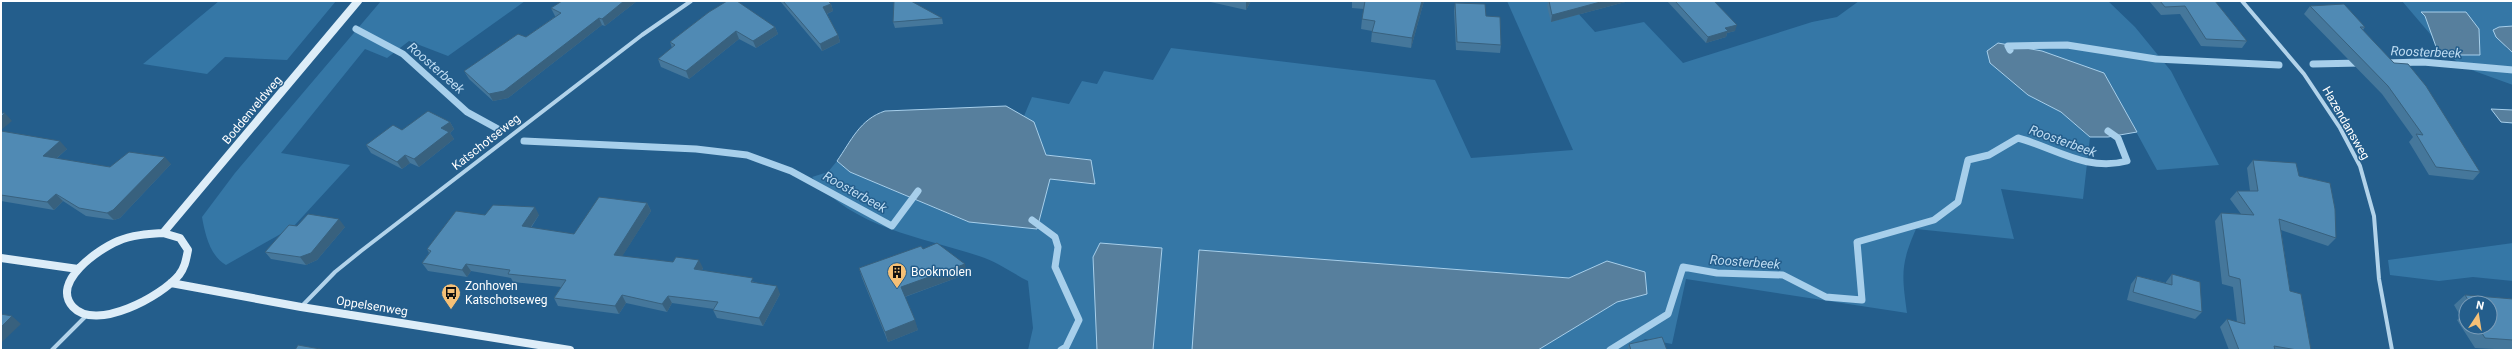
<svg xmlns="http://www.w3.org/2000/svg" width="2514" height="351" viewBox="0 0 2514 351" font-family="Roboto,sans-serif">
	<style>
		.green { fill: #3577a6 }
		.water { fill: #577f9d; stroke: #a7cfeb }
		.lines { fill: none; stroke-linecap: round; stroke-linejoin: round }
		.stream { stroke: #a7cfeb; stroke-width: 7 }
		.street { stroke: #b2d3ea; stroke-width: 4 }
		.secondary { stroke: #ddedf8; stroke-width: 8 }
		.wall { fill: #45779b; fill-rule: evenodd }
		.shaded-wall { fill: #38617e }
		.building { fill: #508ab4; stroke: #38617e }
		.labels { text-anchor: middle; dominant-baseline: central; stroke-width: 3; stroke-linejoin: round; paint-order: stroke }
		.street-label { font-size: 12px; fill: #fff; stroke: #245e8c }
		.poi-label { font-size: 12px; fill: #fff; stroke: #245e8c; text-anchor: start }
		.water-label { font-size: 13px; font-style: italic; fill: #bedcf2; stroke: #245e8c }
	</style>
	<rect width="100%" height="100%" fill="#245e8c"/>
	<path class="green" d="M219 1H336L287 60 225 57 207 74 143 64Z
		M381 1H525L448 56 409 41 387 58 365 49 281 153 350 165 293 227 226 265C210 256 205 234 202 217L235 173Z
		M1507 1H1567L1595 32 1644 22 1683 63 1812 22 1837 17 1859 1H2108L2135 27 2171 71 2219 165 2157 170 2104 73 2028 95 2061 112 2090 137 2083 199 2001 189 2014 239 1916 229C1900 265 1902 276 1907 313L1686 279 1672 344 1645 339 1628 350H1538L1617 302 1647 294 1608 261 1569 278 1199 250 1192 350H1153L1162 248 1098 350H1028L1033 328 1028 281C1012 273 996 261 979 256 921 237 853 228 812 177L828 172 837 161 850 172 968 222 1050 178 1094 184 1091 160 1046 155 1034 123 1024 116 1032 97 1069 104 1082 81 1097 84 1104 71 1153 80 1171 48 1435 80 1471 158 1573 150Z
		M2402 1H2513V26L2499 27 2506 48 2513 53V85L2466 68 2448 55Z
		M2513 243V281L2473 277 2439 281 2390 275 2388 260Z"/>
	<path class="water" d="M2421 12H2466L2479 29 2480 55H2439L2425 16Z
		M2513 26V53L2496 37 2493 30 2499 27Z
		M1998 43 2042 51 2104 73 2137 132 2108 137H2090L2061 112 2028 95 1990 63 1987 51Z
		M1006 106 1034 122 1046 155 1091 160 1095 184 1050 179 1037 229 969 222 850 172 837 161C851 141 860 119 885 111Z
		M2491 109 2513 110V123L2501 122Z
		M1100 243 1162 248 1153 350H1097L1093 257Z
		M1199 250 1569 278 1607 261 1645 272 1647 294 1617 302 1538 350H1192Z"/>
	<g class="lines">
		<path class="stream" d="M356 29 403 54 467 112 498 129
			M2010 50 2008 46 2067 45 2156 59 2279 65
			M2383 63 2423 62 2513 70
			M2313 64 2361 63
			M524 141 696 149 747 155 791 171 892 226 918 191
			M1032 220 1055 237 1058 247 1055 267 1079 320 1066 347 1061 350
			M1610 350 1668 314 1683 267 1717 273 1783 275 1826 297 1862 300 1857 242 1934 220 1958 202 1968 160 1989 155 2018 138C2055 148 2087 172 2127 161L2118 138 2108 131"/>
		<path class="street" d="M2242 1 2304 74 2340 128 2360 166 2374 216 2379 279 2392 350
			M301 307 335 272 361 251 642 35 691 1
			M52 350 87 315"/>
		<path class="secondary" d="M163 233 180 238 188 250C186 260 185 267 179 275 162 296 96 332 73 307 50 282 99 249 118 241 132 235 148 234 163 233Z
			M163 233 358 1
			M1 258 78 269
			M171 283 301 307 570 350"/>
	</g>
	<path class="wall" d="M562 1H637L605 26 602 25 508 98 493 101 469 79 464 71 526 37 556 16H555L551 8Z
		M780 1H828L831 4 833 11 827 14 838 35 840 42 822 51Z
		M1206 1H1251L1246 10Z
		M1352 1H1424L1411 48 1371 42 1372 31 1361 29 1362 19 1364 9 1352 8Z
		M1548 1H1629L1551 22 1547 6Z
		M1667 1H1714L1735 31 1727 33 1726 37 1706 43Z
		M2149 1H2215L2247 41 2242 48 2201 46 2180 14 2161 15Z
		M1455 3 1486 16 1501 45 1500 53 1456 50 1454 11Z
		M2310 6 2365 27 2363 30 2480 172 2473 180 2429 175 2409 142 2413 137 2382 94 2304 14Z
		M709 12 775 27 778 34 756 48 739 39 689 79 661 67 658 59 672 48 670 42Z
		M942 18 943 24 895 28 893 22Z
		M450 122 454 129 450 133 454 139 419 167 410 163 402 169 371 153 366 145 402 130Z
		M1 131 67 149 56 159 110 167 171 164 120 218 114 220 86 216 63 201 54 210 1 201Z
		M2253 160 2299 176 2336 238 2328 246 2281 230 2290 291 2311 350H2229L2220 327 2227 319 2237 322 2233 287 2222 284 2215 221 2221 213 2241 214 2230 199 2237 191H2250L2247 168Z
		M647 203 651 211 622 256 703 268 702 270 755 282 780 294 763 326 717 318 713 310 714 309 672 303 667 312 626 303 619 314 558 306 554 298 561 287 513 282 511 278 471 271 467 277 428 271 422 263 429 253 427 249 485 215H539L531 228 574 234Z
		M297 226 345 227 317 260 306 265 271 259 265 252Z
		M923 249 967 274 905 297 918 330 888 342 862 278 859 268Z
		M2172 274 2202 312 2195 319 2127 300 2131 284 2137 276 2166 283V282Z
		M2465 295 2513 299V350L2475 348 2457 320 2461 317 2454 305ZM2466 303H2490V327H2466Z
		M1629 344 1667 350H1627Z"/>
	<path class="shaded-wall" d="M624 1H637L605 26 602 19Z
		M1247 1H1251L1246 10V2Z
		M1422 1H1424L1411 48 1412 38Z
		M1604 1H1629L1551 22 1552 15Z
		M831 4 833 11 826 14 823 7Z
		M599 18 602 25 508 98 493 101 489 94Z
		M1737 25 1735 31 1727 33 1726 37 1706 43 1708 37 1725 28Z
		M775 27 778 34 756 48 753 41Z
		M736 31 739 39 689 79 686 71Z
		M838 35 840 42 822 51 820 44Z
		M5 113 12 121 1 130V117Z
		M450 122 454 129 450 133 454 139 419 167 414 159 441 128Z
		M60 141 67 149 50 164 43 156Z
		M405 155 410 163 402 169 397 162Z
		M165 157 171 164 120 218 114 220 107 213Z
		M56 194 63 201 54 210 47 202Z
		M647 203 651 211 618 263 614 255Z
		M535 207 539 215 526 234 522 226Z
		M339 219 345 227 317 260 306 265 300 257Z
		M699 260 703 268 698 277 694 269Z
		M466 264 471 271 467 277 462 270Z
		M965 264 967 274 904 297 901 287Z
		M777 286 780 294 763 326 759 318Z
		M622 295 626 303 619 314 615 306Z
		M668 296 672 303 667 312 662 304Z
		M12 316 21 324 1 343V327Z
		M915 320 918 330 888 342 885 332Z"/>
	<path class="building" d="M562 1H624L602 19 599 18 504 91 489 94 464 71 518 34 526 37 561 13 551 8Z
		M727 1H737L775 27 753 41 736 31 686 71 658 59 675 45 670 42 709 12Z
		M783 1H828L831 4 823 7 838 35 820 44Z
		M894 1H911L942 18 893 22Z
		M1365 1H1422L1412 38 1372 32 1375 21 1362 19Z
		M1549 1H1604L1552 15Z
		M1675 1H1714L1737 25 1725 28 1728 31 1708 37Z
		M2160 1H2215L2247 41 2206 39 2185 6 2165 7Z
		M1455 3 1485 4 1486 16 1500 17 1501 45 1457 42Z
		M2344 4 2365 27H2360L2394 63 2408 64 2426 86 2480 172 2436 167 2416 134 2423 135 2388 86 2310 6Z
		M428 111 450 122 441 128 449 132 414 159 405 155 397 162 366 145 393 125 402 130Z
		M1 113H5L1 117Z
		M1 131 60 141 43 156 110 167 129 152 165 157 113 210 107 213 79 208 56 194 47 202 1 195Z
		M2253 160 2296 163 2299 176 2330 183 2335 209 2336 238 2279 219 2290 291 2301 294 2311 350H2297L2274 346 2275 350H2239L2227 319 2245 324 2240 279 2229 276 2221 213 2254 215 2237 191H2258Z
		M599 197 647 203 614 255 673 262 676 257 699 260 694 269 753 278 751 282 777 286 759 318 713 310 718 302 668 296 662 304 622 295 615 306 554 298 566 280 508 274 510 270 466 264 462 270 422 263 431 251 427 249 456 211 485 215 493 205 535 207 522 226 574 234Z
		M308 214 339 219 311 253 300 257 265 252 289 225 297 226Z
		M937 243 965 264 901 287 915 320 885 332 859 268 921 246 923 249Z
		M2172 274 2200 282 2202 312 2133 292 2137 276 2172 285Z
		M2465 295 2513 299V340L2485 338 2478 327H2490V303H2470Z
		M1 314 12 316 1 327Z
		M1662 337 1667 350H1631L1629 344Z
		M298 345 326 350H295Z"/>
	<defs>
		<g id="building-pin" transform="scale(1)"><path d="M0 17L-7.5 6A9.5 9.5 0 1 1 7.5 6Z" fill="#f5c076" stroke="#245e8c"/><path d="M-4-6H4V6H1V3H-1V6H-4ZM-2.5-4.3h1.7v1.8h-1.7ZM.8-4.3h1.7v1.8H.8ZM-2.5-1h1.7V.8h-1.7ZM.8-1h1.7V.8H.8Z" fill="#111"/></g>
		<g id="bus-pin" transform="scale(1)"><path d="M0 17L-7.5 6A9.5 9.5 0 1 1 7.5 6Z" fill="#f5c076" stroke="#245e8c"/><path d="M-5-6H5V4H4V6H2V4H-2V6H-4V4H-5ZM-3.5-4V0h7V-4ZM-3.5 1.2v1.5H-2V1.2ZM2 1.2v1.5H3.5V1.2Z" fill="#111"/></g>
	</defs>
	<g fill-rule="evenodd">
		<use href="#building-pin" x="897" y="272"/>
		<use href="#bus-pin" x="451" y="293"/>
	</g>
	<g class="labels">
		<g class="street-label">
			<text transform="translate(252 110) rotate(-50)">Boddenveldweg</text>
			<text transform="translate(2346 123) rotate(60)">Hazendansweg</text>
			<text transform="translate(486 142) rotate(-38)">Katschotseweg</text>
			<text transform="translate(372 306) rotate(9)">Oppelsenweg</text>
		</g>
		<g class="poi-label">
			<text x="911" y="272">Bookmolen</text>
			<text x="465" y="286">Zonhoven<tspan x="465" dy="14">Katschotseweg</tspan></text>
		</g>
		<g class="water-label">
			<text transform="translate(2426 52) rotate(2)">Roosterbeek</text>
			<text transform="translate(436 68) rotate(41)">Roosterbeek</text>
			<text transform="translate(2063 141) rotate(20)">Roosterbeek</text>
			<text transform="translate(855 192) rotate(29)">Roosterbeek</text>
			<text transform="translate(1745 262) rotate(4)">Roosterbeek</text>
		</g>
	</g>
	<rect width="2514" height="351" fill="none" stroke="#ffffff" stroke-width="4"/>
	<g transform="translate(2478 315) rotate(12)"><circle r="19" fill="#245e8c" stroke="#7c9eba"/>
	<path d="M0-3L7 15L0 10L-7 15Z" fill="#f5c076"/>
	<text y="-6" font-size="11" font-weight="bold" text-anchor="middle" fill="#ffffff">N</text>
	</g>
</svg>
